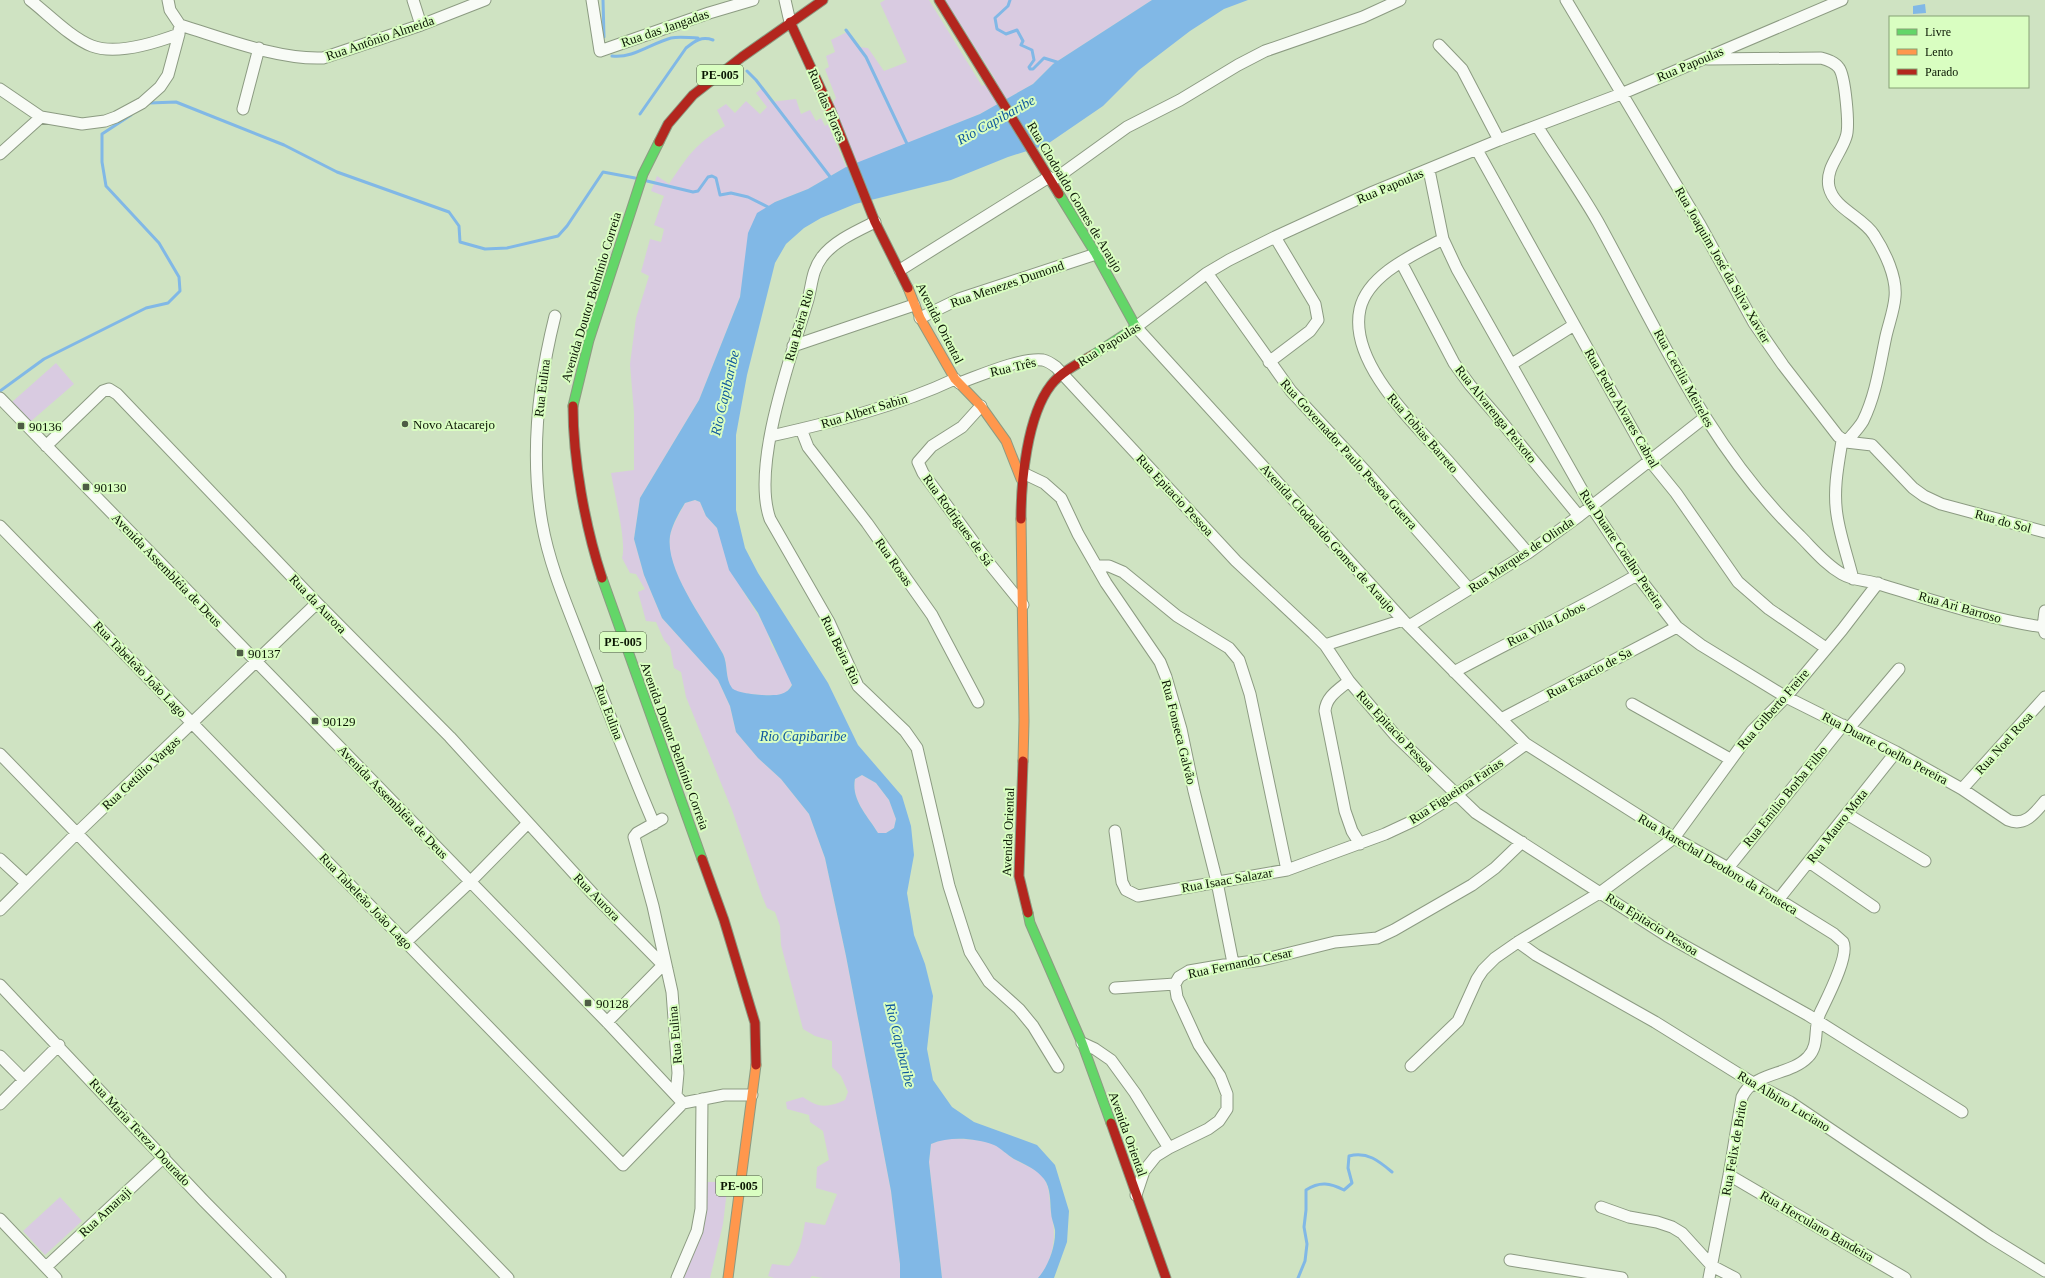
<svg xmlns="http://www.w3.org/2000/svg" width="2045" height="1278" viewBox="0 0 2045 1278" font-family="'Times New Roman',serif">
	<style>
		.green { fill: #d9cbe1 }
		.water { fill: #81b8e6; fill-rule: evenodd }
		.lines { fill: none; stroke-linecap: round; stroke-linejoin: round }
		.stream { stroke: #81b8e6; stroke-width: 3 }
		.street-casing { stroke: #8c9b82; stroke-width: 13 }
		.fast-casing { stroke: #8c9b82; stroke-width: 11 }
		.slow-casing { stroke: #8c9b82; stroke-width: 11 }
		.jam-casing { stroke: #8c9b82; stroke-width: 11 }
		.street { stroke: #f8fbf6; stroke-width: 11 }
		.fast { stroke: #63d668; stroke-width: 9 }
		.slow { stroke: #ff974d; stroke-width: 9 }
		.jam { stroke: #b3261e; stroke-width: 9 }
		.poi-dot { fill: #4e5d45; stroke: #d9fec1; stroke-width: 1.5 }
		.labels { text-anchor: middle; dominant-baseline: central; stroke-width: 4; stroke-linejoin: round; paint-order: stroke }
		.shield { fill: #d9fec1; stroke: #475b3b; stroke-width: 1 }
		.shield-label { font-size: 12px; font-weight: bold; fill: #091502 }
		.street-label { font-size: 13px; fill: #091502; stroke: #d9fec1 }
		.poi-label { font-size: 13px; fill: #091502; stroke: #d9fec1; text-anchor: start }
		.water-label { font-size: 14px; font-style: italic; fill: #0c569d; stroke: #d9fec1 }
	</style>
	<rect width="100%" height="100%" fill="#cfe3c2"/>
	<path class="green" d="M885 0H929L982 86 995 79 945 0H1152L1053 64 1033 84 980 114 855 164 831 105 836 98 825 69 829 67 826 56 835 52 831 40 847 32 859 47 868 48 884 71 907 62 880 3Z
		M762 88 770 102 796 99 801 114 810 110 816 121 821 118 825 126 828 124 846 167 808 189 775 202 745 267 740 297 699 400 640 498 634 539 644 575 662 618 718 680 730 706 736 732 758 758 781 779 809 814 825 858 846 956 891 1191 900 1264V1278H823L812 1276 810 1278H774L768 1276 772 1264 789 1266C799 1255 803 1236 805 1222L825 1225 837 1194 816 1188 817 1167 829 1160 823 1131 810 1122 809 1115 787 1109 786 1102 803 1097C818 1108 827 1108 845 1100L848 1092 841 1076 832 1067V1041L815 1036 803 1029 781 945 780 926 775 912 767 908 762 896 732 810 686 697 681 672 674 668 670 647 664 640 656 622 646 621 638 592 645 589 636 574 630 573 622 558C627 543 614 492 611 473L634 470V413L630 364 636 318 649 276 641 272 650 239 661 242 664 229 654 225 664 196 651 191 657 176 669 184C688 156 695 144 725 126L717 110 726 104 735 113 746 101 760 114 767 107 756 93Z
		M56 363 74 384 30 422 12 402Z
		M695 500 700 502 706 516 717 528 743 591 766 628 771 644 789 674 792 684C789 690 787 692 782 694 774 697 736 694 732 689 725 679 728 664 723 654 707 624 664 570 670 536 672 525 680 513 685 503Z
		M862 775 876 783 889 800 896 819 894 828 886 833H878C867 815 851 800 855 779Z
		M944 1139C960 1139 980 1138 995 1145 1001 1148 1007 1154 1012 1158 1024 1165 1040 1169 1046 1182 1051 1194 1049 1206 1052 1218 1057 1238 1052 1263 1038 1278H942L929 1162 931 1144Z
		M707 1182H728L723 1224 710 1278H682L706 1210Z
		M60 1197 82 1221 45 1255 23 1231Z"/>
	<path class="water" d="M1152 0H1248L1224 9 1190 31 1139 70 1103 106 1046 145 1008 157 951 180 855 204 821 218 804 228 786 244 775 263 747 375 736 435V510L745 548 758 573 828 683 858 745 902 796 911 826 914 855 907 893 914 935 925 964 933 996 927 1049 933 1080 952 1107 974 1122 1037 1145 1055 1165 1069 1211 1067 1242 1054 1278H1038C1048 1267 1056 1246 1055 1230 1054 1224 1051 1218 1051 1212 1050 1202 1051 1188 1044 1179 1036 1169 1026 1165 1014 1159 1007 1155 1001 1148 994 1145 975 1138 950 1136 931 1144L929 1162 942 1278H900V1264L891 1191 846 956 825 858 809 814 781 779 758 758 736 732 730 706 718 680 662 618 644 575 634 539 640 498 699 400 740 297 748 233 757 213 775 202 808 189 846 167 980 114 1033 84 1053 64ZM695 500 700 502 706 516 717 528 729 570 758 613 792 685C789 690 787 692 781 694 774 697 736 694 732 688 725 679 728 664 723 654 707 624 665 571 670 536 672 525 679 513 685 503ZM862 775 876 783 889 800 896 819 894 828 886 833H878C867 815 851 800 855 779Z
		M1925 4 1926 13 1913 14V6Z"/>
	<g class="lines">
		<path class="stream" d="M603 0 604 37
			M1010 0 1008 6 995 18 997 29 1006 34 1017 30 1023 41 1021 45 1032 50 1034 60 1029 67 1030 69H1033L1044 58 1060 63
			M846 30 866 57 909 148
			M612 56C632 59 652 43 671 38 680 36 689 38 698 38
			M747 71 756 80 831 178
			M149 103 176 102 284 145 337 172 449 212 459 226 460 242 485 249 507 248 558 236 567 226 603 172 635 178
			M640 114 686 48C695 41 701 36 713 40
			M647 181 693 192 698 191 708 177 712 176 716 178 720 195 731 193 748 197 770 208
			M0 391 44 359 146 308 168 303 180 291 179 277 159 243 106 186 102 162V134L131 115
			M1298 1278 1305 1261 1307 1244 1304 1227 1306 1210V1190C1320 1181 1330 1183 1344 1190L1352 1183 1348 1168 1349 1156C1367 1151 1379 1161 1392 1172"/>
		<g class="street-casing">
			<path id="street" d="M30 0C48 14 71 38 92 46 116 55 155 43 179 34V30
				M168 0 170 10 180 25
				M413 0 421 25
				M592 0 600 51 709 13 753 0
				M785 0 790 22
				M1566 0 1699 223 1754 323 1783 365 1838 436 1846 442 1872 445 1913 488 1924 496 1941 504 2045 532
				M180 25C223 38 278 60 323 58L421 25 485 0
				M1439 45 1462 69 1499 140
				M1708 59 1821 58C1828 60 1835 62 1839 68 1845 76 1850 127 1846 137 1841 154 1825 168 1829 187 1834 209 1863 217 1874 235 1885 252 1897 277 1895 297 1894 310 1889 323 1886 336 1880 364 1876 395 1863 421 1859 428 1852 435 1846 442
				M0 89 41 117 82 124 105 121 116 117 142 103 160 87 168 75 179 34
				M243 109 259 48
				M1537 126C1557 158 1579 189 1598 222 1658 331 1709 449 1800 536 1813 549 1825 564 1842 574 1854 581 1869 580 1882 585 1935 601 1988 619 2043 627
				M1477 150 1650 461 1676 493 1738 582 1769 609 1826 648
				M0 154 41 117
				M1429 170 1443 239 1457 269 1591 506 1637 575 1677 627 1701 645 1786 697 1896 752 1962 789 2008 820C2025 827 2035 813 2045 801
				M1052 181 1127 127 1180 100 1238 65 1265 51 1363 17 1400 0
				M875 222C857 231 834 241 822 257 811 271 812 288 807 303 791 357 751 466 770 519L829 622 858 686 905 731 917 748 949 886 970 952 989 982 1019 1009 1033 1026 1058 1067
				M1443 239C1415 254 1368 274 1360 309 1348 363 1416 425 1448 461 1475 492 1501 522 1528 553
				M1401 262 1454 363 1470 385 1496 415 1579 516
				M900 270 1049 177
				M1207 273 1291 391 1368 474 1469 589
				M555 316C538 384 530 454 542 523 550 569 570 612 586 655 608 711 630 768 654 824
				M920 318 959 299 1096 254
				M793 346 914 305
				M1269 362 1310 331 1318 320 1315 304 1275 237
				M1512 364 1574 325
				M959 383C979 376 1022 357 1043 360 1048 361 1052 364 1056 367L1236 561 1313 633 1325 645 1349 681 1395 735 1476 813 1667 936 1808 1015 1962 1112
				M0 398 607 1022 683 1103
				M981 406 962 427 932 446 918 462 923 473 989 563 1023 605
				M801 429 808 447 867 523 932 615 978 702
				M771 436C833 422 898 406 955 379
				M1842 441C1838 465 1833 490 1837 515 1840 536 1848 558 1853 579
				M46 446 103 391 109 389 117 394 317 603 450 737 593 894 667 969
				M1023 473 1044 483 1061 498 1078 534 1106 583 1160 662 1166 677 1181 729 1194 791 1217 882 1233 963
				M0 526 623 1165 683 1103 724 1095H752
				M1096 566H1109L1123 572 1177 616 1229 648 1239 660 1250 694 1287 870
				M2045 611 2043 627 2045 633
				M1409 626 1528 553 1579 516 1704 418
				M1325 645 1403 620
				M1454 672C1515 639 1577 610 1637 575
				M1349 681C1338 690 1326 697 1325 711L1345 811 1352 831 1360 844
				M1632 704 1730 759
				M1501 719 1677 627
				M1849 728 1899 669
				M0 754 508 1278
				M1962 789 2045 697
				M1847 814 1925 861
				M662 819 637 833 634 837 653 906 672 992 678 1073 676 1095
				M1115 831 1122 882 1126 890 1138 896 1287 870 1385 834 1415 820 1457 794 1526 744
				M0 859 26 883
				M1809 862 1874 907
				M1728 868 1843 725
				M1778 900 1896 752
				M0 910 77 833 317 603
				M406 942 471 881 528 823
				M1518 942 1536 955 1655 1022 1753 1083 1790 1102 1990 1237 2045 1271
				M0 985 204 1201 280 1278
				M1115 988 1175 984
				M607 1022 663 965
				M1082 1043 1095 1049 1111 1060 1135 1093 1169 1148
				M0 1056 24 1080
				M1411 1066 1458 1021 1477 979 1483 970 1495 958 1518 942 1601 892 1674 838 1752 731 1786 697 1842 630 1878 583
				M0 1104 59 1045
				M1729 1175 1905 1278
				M1136 1195 1144 1171 1156 1156 1169 1148 1208 1129 1219 1121 1227 1109V1094L1220 1076 1199 1045 1177 997 1175 984 1179 977 1189 971 1224 965 1262 960 1335 942 1377 938 1394 930 1472 885 1495 868 1522 842
				M1601 1207 1629 1217 1657 1222 1672 1227 1682 1233 1712 1266 1735 1278
				M0 1219 56 1278
				M1510 1260 1622 1278
				M46 1267 164 1157
				M677 1278 697 1231 701 1209 702 1099
				M1709 1278 1729 1175 1742 1097C1754 1071 1790 1076 1808 1057 1820 1045 1813 1028 1820 1013 1826 1000 1850 955 1843 942L1834 934 1728 868 1674 838 1526 744 1403 620 1136 327 1207 273 1229 260 1275 237 1373 192 1499 140 1621 94 1842 0"/>
		</g>
		<g class="fast-casing">
			<path id="fast" d="M1059 194 1096 254 1136 327 1093 355
				M573 406 589 340 643 174 659 142
				M602 578 702 859
				M1028 913 1030 923 1082 1043 1111 1123"/>
		</g>
		<g class="slow-casing">
			<path id="slow" d="M908 288 920 318 955 379 981 406 1006 441 1021 479
				M1021 519 1024 721 1023 761
				M728 1278 756 1065"/>
		</g>
		<g class="jam-casing">
			<path id="jam" d="M939 0 1059 194
				M790 22 830 109 875 222 908 288
				M659 142 668 124 693 95 742 57 823 0
				M573 406C573 460 585 526 602 578
				M1021 519C1021 481 1027 416 1051 385 1061 372 1079 363 1093 355
				M1023 761 1019 876 1028 913
				M702 859 724 920 755 1023 756 1065
				M1111 1123 1166 1278"/>
		</g>
		<use href="#street" class="street"/>
		<use href="#fast" class="fast"/>
		<use href="#slow" class="slow"/>
		<use href="#jam" class="jam"/>
	</g>
	<g class="poi-dot">
		<circle cx="405" cy="424" r="4"/>
		<rect x="17" y="422" width="8" height="8" rx="2"/>
		<rect x="82" y="483" width="8" height="8" rx="2"/>
		<rect x="236" y="649" width="8" height="8" rx="2"/>
		<rect x="311" y="717" width="8" height="8" rx="2"/>
		<rect x="584" y="999" width="8" height="8" rx="2"/>
	</g>
	<g class="labels">
		<g class="shield">
			<rect x="697" y="65" width="46" height="20" rx="3"/>
			<rect x="600" y="632" width="46" height="20" rx="3"/>
			<rect x="716" y="1176" width="46" height="20" rx="3"/>
		</g>
		<g class="shield-label">
			<text x="720" y="75">PE-005</text>
			<text x="623" y="642">PE-005</text>
			<text x="739" y="1186">PE-005</text>
		</g>
		<g class="street-label">
			<text transform="translate(665 28) rotate(-19)">Rua das Jangadas</text>
			<text transform="translate(380 38) rotate(-19)">Rua Antônio Almeida</text>
			<text transform="translate(1690 64) rotate(-23)">Rua Papoulas</text>
			<text transform="translate(827 105) rotate(67)">Rua das Flores</text>
			<text transform="translate(1390 186) rotate(-23)">Rua Papoulas</text>
			<text transform="translate(1075 197) rotate(59)">Rua Clodoaldo Gomes de Araujo</text>
			<text transform="translate(1723 265) rotate(60)">Rua Joaquim José da Silva Xavier</text>
			<text transform="translate(1007 284) rotate(-19)">Rua Menezes Dumond</text>
			<text transform="translate(591 297) rotate(-73)">Avenida Doutor Belmínio Correia</text>
			<text transform="translate(940 323) rotate(63)">Avenida Oriental</text>
			<text transform="translate(799 325) rotate(-74)">Rua Beira Rio</text>
			<text transform="translate(1109 344) rotate(-32)">Rua Papoulas</text>
			<text transform="translate(1013 367) rotate(-13)">Rua Três</text>
			<text transform="translate(1684 378) rotate(61)">Rua Cecilia Meireles</text>
			<text transform="translate(542 388) rotate(-83)">Rua Eulina</text>
			<text transform="translate(1622 408) rotate(60)">Rua Pedro Alvares Cabral</text>
			<text transform="translate(864 411) rotate(-17)">Rua Albert Sabin</text>
			<text transform="translate(1496 414) rotate(51)">Rua Alvarenga Peixoto</text>
			<text transform="translate(1423 433) rotate(49)">Rua Tobias Barreto</text>
			<text transform="translate(1349 454) rotate(48)">Rua Governador Paulo Pessoa Guerra</text>
			<text transform="translate(1175 495) rotate(47)">Rua Epitacio Pessoa</text>
			<text transform="translate(958 520) rotate(54)">Rua Rodrigues de Sá</text>
			<text transform="translate(2003 521) rotate(15)">Rua do Sol</text>
			<text transform="translate(1328 538) rotate(48)">Avenida Clodoaldo Gomes de Araujo</text>
			<text transform="translate(1622 549) rotate(56)">Rua Duarte Coelho Pereira</text>
			<text transform="translate(1521 555) rotate(-34)">Rua Marques de Olinda</text>
			<text transform="translate(894 562) rotate(55)">Rua Rosas</text>
			<text transform="translate(167 570) rotate(46)">Avenida Assembléia de Deus</text>
			<text transform="translate(318 604) rotate(46)">Rua da Aurora</text>
			<text transform="translate(1960 607) rotate(16)">Rua Ari Barroso</text>
			<text transform="translate(1546 624) rotate(-26)">Rua Villa Lobos</text>
			<text transform="translate(841 650) rotate(64)">Rua Beira Rio</text>
			<text transform="translate(140 669) rotate(46)">Rua Tabeleão João Lago</text>
			<text transform="translate(1589 673) rotate(-28)">Rua Estacio de Sa</text>
			<text transform="translate(1773 709) rotate(-49)">Rua Gilberto Freire</text>
			<text transform="translate(609 712) rotate(69)">Rua Eulina</text>
			<text transform="translate(1395 731) rotate(47)">Rua Epitacio Pessoa</text>
			<text transform="translate(1179 732) rotate(76)">Rua Fonseca Galvão</text>
			<text transform="translate(2004 743) rotate(-48)">Rua Noel Rosa</text>
			<text transform="translate(675 746) rotate(70)">Avenida Doutor Belmínio Correia</text>
			<text transform="translate(1885 748) rotate(28)">Rua Duarte Coelho Pereira</text>
			<text transform="translate(141 773) rotate(-43)">Rua Getúlio Vargas</text>
			<text transform="translate(1456 791) rotate(-33)">Rua Figueiroa Farias</text>
			<text transform="translate(1785 796) rotate(-51)">Rua Emilio Borba Filho</text>
			<text transform="translate(393 802) rotate(46)">Avenida Assembléia de Deus</text>
			<text transform="translate(1837 826) rotate(-52)">Rua Mauro Mota</text>
			<text transform="translate(1008 832) rotate(-88)">Avenida Oriental</text>
			<text transform="translate(1718 864) rotate(31)">Rua Marechal Deodoro da Fonseca</text>
			<text transform="translate(1227 880) rotate(-10)">Rua Isaac Salazar</text>
			<text transform="translate(597 897) rotate(46)">Rua Aurora</text>
			<text transform="translate(366 901) rotate(46)">Rua Tabeleão João Lago</text>
			<text transform="translate(1652 924) rotate(32)">Rua Epitacio Pessoa</text>
			<text transform="translate(1240 963) rotate(-12)">Rua Fernando Cesar</text>
			<text transform="translate(675 1035) rotate(-95)">Rua Eulina</text>
			<text transform="translate(1784 1101) rotate(31)">Rua Albino Luciano</text>
			<text transform="translate(140 1132) rotate(47)">Rua Maria Tereza Dourado</text>
			<text transform="translate(1128 1134) rotate(70)">Avenida Oriental</text>
			<text transform="translate(1734 1148) rotate(-80)">Rua Felix de Brito</text>
			<text transform="translate(105 1212) rotate(-43)">Rua Amaraji</text>
			<text transform="translate(1817 1226) rotate(30)">Rua Herculano Bandeira</text>
		</g>
		<g class="poi-label">
			<text x="413" y="424">Novo Atacarejo</text>
			<text x="29" y="426">90136</text>
			<text x="94" y="487">90130</text>
			<text x="248" y="653">90137</text>
			<text x="323" y="721">90129</text>
			<text x="596" y="1003">90128</text>
		</g>
		<g class="water-label">
			<text transform="translate(996 120) rotate(-29)">Rio Capibaribe</text>
			<text transform="translate(725 393) rotate(-77)">Rio Capibaribe</text>
			<text x="803" y="736">Rio Capibaribe</text>
			<text transform="translate(900 1045) rotate(76)">Rio Capibaribe</text>
		</g>
	</g>
	<rect x="1889" y="16" width="140" height="72" fill="#d9fec1" stroke="#86a175"/>
	<rect x="1897" y="29" width="20" height="6" fill="#63d668" stroke="#86a175"/>
	<text x="1925" y="36" font-size="12" fill="#091502">Livre</text>
	<rect x="1897" y="49" width="20" height="6" fill="#ff974d" stroke="#86a175"/>
	<text x="1925" y="56" font-size="12" fill="#091502">Lento</text>
	<rect x="1897" y="69" width="20" height="6" fill="#b3261e" stroke="#86a175"/>
	<text x="1925" y="76" font-size="12" fill="#091502">Parado</text>
</svg>
